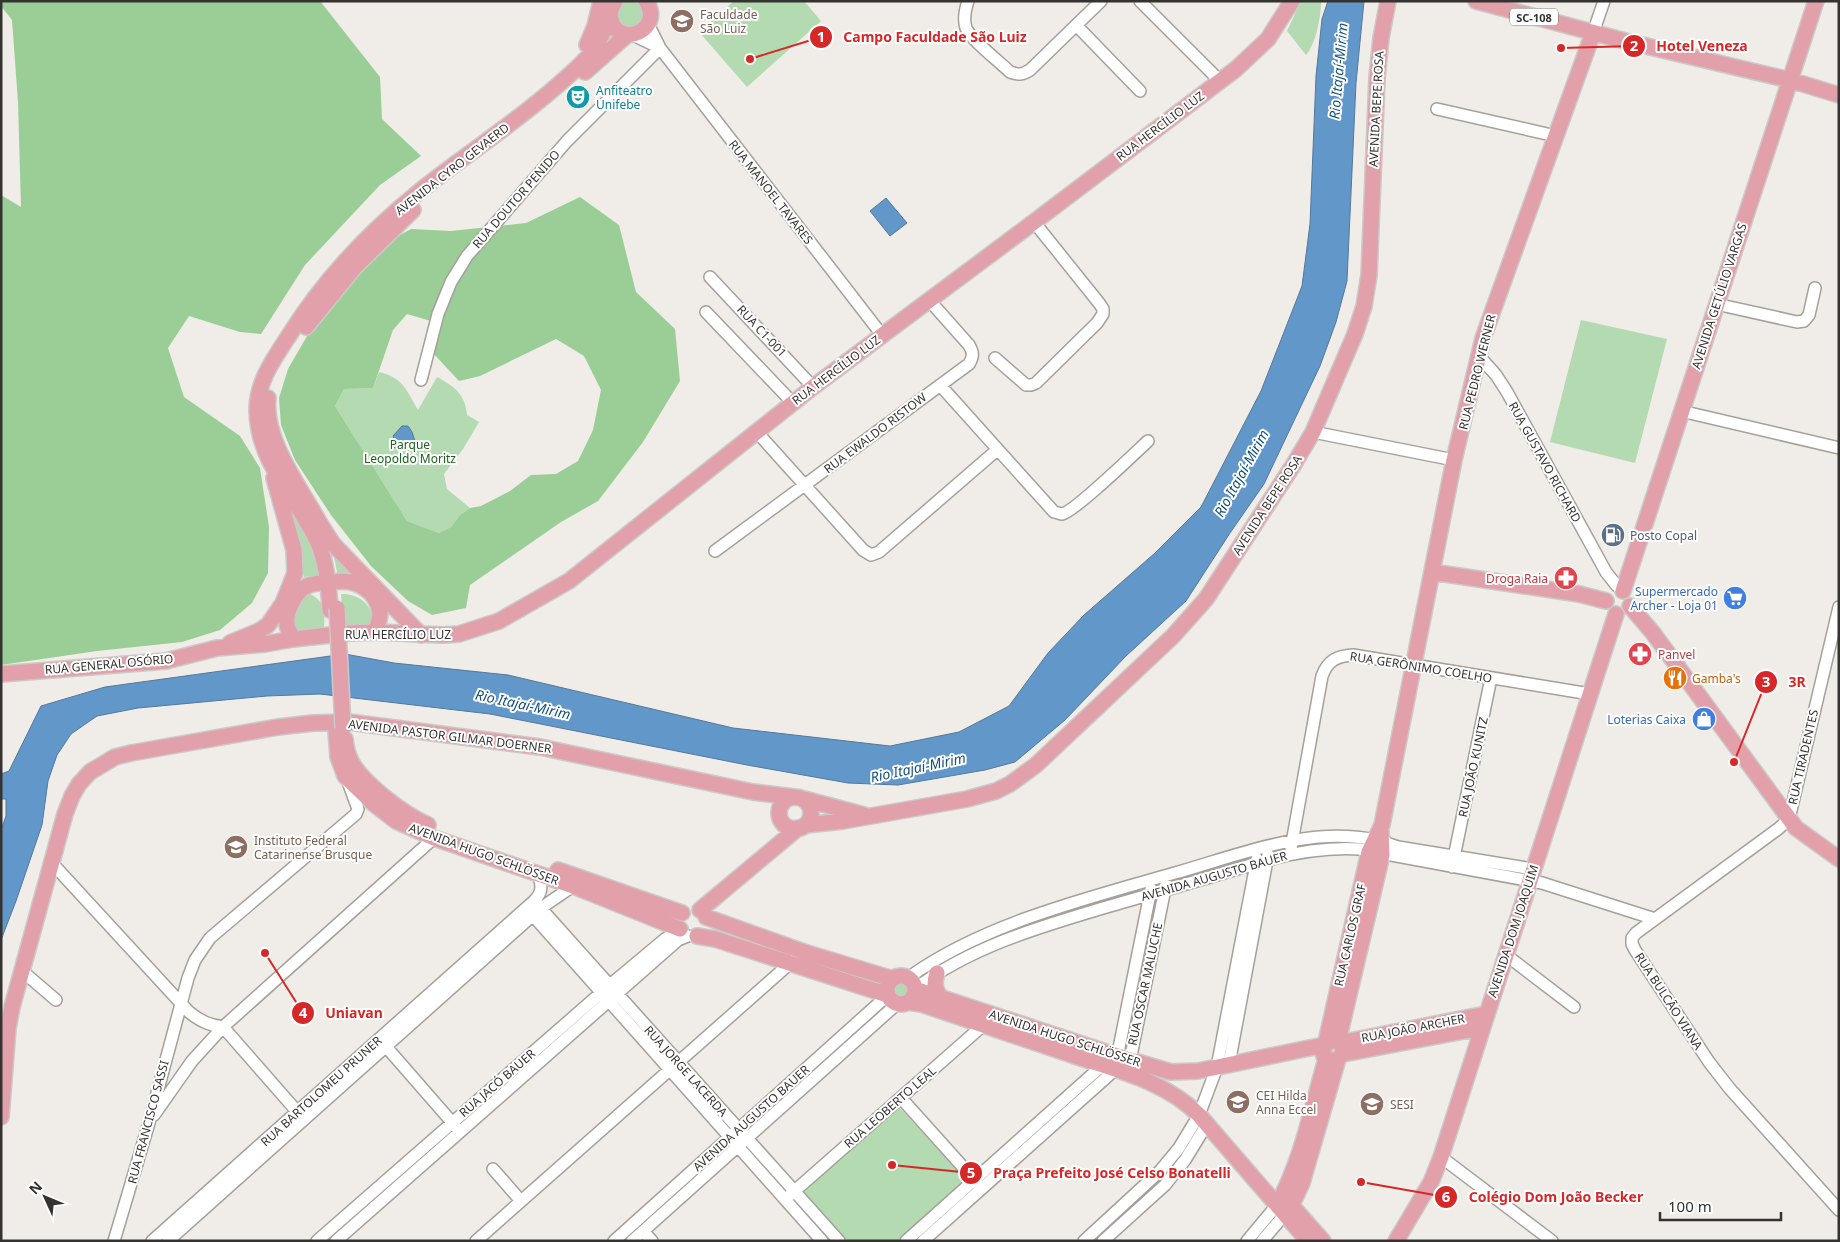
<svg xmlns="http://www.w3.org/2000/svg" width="1840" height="1242" viewBox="0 0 1840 1242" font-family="'Noto Sans',sans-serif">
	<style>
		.green { fill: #b3dab0 }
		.forest { fill: #9ace96; fill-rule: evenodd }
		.water { fill: #6197c9; stroke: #54799b }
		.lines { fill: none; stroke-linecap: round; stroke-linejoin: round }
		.minor-casing { stroke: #a4a09b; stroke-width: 14 }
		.major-casing { stroke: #cacac9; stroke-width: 18 }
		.minor { stroke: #fff; stroke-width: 11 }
		.major { stroke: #e2a0aa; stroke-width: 15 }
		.major-bridge-casing { stroke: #cacac9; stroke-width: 18; stroke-linecap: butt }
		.major-bridge { stroke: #e2a0aa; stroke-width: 15 }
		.labels { text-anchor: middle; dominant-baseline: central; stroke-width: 4; stroke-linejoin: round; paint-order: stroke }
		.shield { fill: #fff; stroke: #71706f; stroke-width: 1 }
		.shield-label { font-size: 11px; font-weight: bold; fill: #343331 }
		.education-label { font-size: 12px; fill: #785e54; stroke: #fff; text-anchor: start }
		.culture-label { font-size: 12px; fill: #0d838f; stroke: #fff; text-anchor: start }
		.street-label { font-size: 12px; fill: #343331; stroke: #fff }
		.park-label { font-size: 12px; fill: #1c621c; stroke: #fff }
		.service-label { font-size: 12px; fill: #4e5e75; stroke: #fff; text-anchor: start }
		.health-label { font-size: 12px; fill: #be3a42; stroke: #fff; text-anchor: end }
		.shop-label { font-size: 12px; fill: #366cbe; stroke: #fff; text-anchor: end }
		.food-label { font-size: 12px; fill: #c56008; stroke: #fff; text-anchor: start }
		.water-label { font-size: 14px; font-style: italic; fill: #104f7e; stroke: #fff }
		.leader { fill: none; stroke: #d62828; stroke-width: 2 }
		.callout-dot { fill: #d62828; stroke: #fff; stroke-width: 2 }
		.mark-label { font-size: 15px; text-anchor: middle; font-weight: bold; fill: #fff }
		.callout-label { font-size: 14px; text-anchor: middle; font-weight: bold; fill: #d62828; stroke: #fff; stroke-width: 4; stroke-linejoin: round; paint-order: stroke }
	</style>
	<rect width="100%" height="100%" fill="#f0ece7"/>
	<path class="green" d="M617 14a13 13 0 1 1 26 0a13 13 0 1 1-26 0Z
		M734 1H804L821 21 747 87 699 32Z
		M1301 1H1321C1321 16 1316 44 1306 55L1287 31Z
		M1581 320 1667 339 1635 463 1550 442Z
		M379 372C404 378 406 390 418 410L437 377C455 387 465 394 467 415L479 422 463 449 444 474 447 489 470 508 460 515 451 527 439 533 407 521 335 406 344 389 373 388Z
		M290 501 316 552 321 574 304 577 297 534Z
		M334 556 357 581 338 577Z
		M310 594C325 601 325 613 324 627L294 631C294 613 291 601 310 594Z
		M341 594C358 593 376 606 371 624L366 626H343Z
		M893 990a9 9 0 1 1 18 0a9 9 0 1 1-18 0Z
		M898 1106 967 1180 897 1241H845L802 1191Z"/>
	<path class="forest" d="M1 1H320L380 77 382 119 421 156 380 185 305 265 261 334 240 332 189 316 168 348 184 397 240 436 260 468 269 527 268 573 252 603 220 630 182 642 97 651 1 665V195L21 207 18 102 12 20 1 6Z
		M580 197 619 225 636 292 675 329 680 381 643 442 598 501 561 522 470 585 466 608 432 615 408 601 371 566 331 515 295 460 281 425 279 398 288 369 307 336 348 282 389 241 411 229 451 231 526 223ZM407 314 434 322 433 353 459 381 480 376 556 339 584 356 601 390 593 430 578 461 556 474 531 475 510 491 481 506 470 508 460 515 451 527 439 533 407 521 335 406 344 389 373 388 393 330Z"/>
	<path class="water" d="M1328 1H1364L1356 83 1347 281 1336 322 1320 366 1264 484 1230 533 1186 601 1126 656 1065 720 1015 762 985 770 898 785 848 783 747 765 490 714 320 694 267 696 138 708 97 716 71 734 57 755 48 781 42 825 16 901 1 940V830L6 816V799H1V774L9 771 41 706 105 687 345 654 394 663 508 675 733 728 890 746 959 732 1009 706 1048 653 1084 615 1155 553 1201 507 1261 391 1302 286 1310 224 1316 76 1322 19Z
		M886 198 907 223 890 236 870 211Z
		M402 426H408L412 432 415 441 410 445 390 448 391 441 394 438 393 436Z"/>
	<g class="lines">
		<g class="minor-casing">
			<path id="minor" d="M968 1C965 10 963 19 966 28 971 40 1000 62 1010 72 1019 75 1022 75 1030 70L1101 1
				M1140 1 1220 81
				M648 24 660 48 882 335
				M1076 25 1140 91
				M1593 33 1604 1
				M633 35 660 48
				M1437 109 1556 136
				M710 277 813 387
				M1716 304 1797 322 1804 321 1809 315 1815 288
				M706 312 793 403
				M1479 356 1496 375 1507 392 1606 572 1617 586H1622L1625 584
				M995 358 1026 385H1031L1036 383 1097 323 1103 314V309L1099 303 1034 222
				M421 380 438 314 451 282 467 256 567 141 660 48
				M940 385 1054 512C1055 512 1061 514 1062 514 1074 512 1135 453 1148 441
				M1681 411 1839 448
				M756 431 863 550 871 555 879 552 997 450
				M1313 432 1454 460
				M715 551 969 364C974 356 973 352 969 345L929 300
				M1839 607 1789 819 1778 829 1636 933 1632 938V944L1635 950 1709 1062 1730 1089 1839 1210
				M1381 839 1389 844 1398 847 1533 869
				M1291 848 1322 676C1328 660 1337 656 1353 655L1590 694
				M51 862 189 1012C200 1021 209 1025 223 1027
				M1452 867 1491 678
				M536 903 839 1241
				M529 911 822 1241
				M1506 955 1574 1007
				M21 970 56 1000
				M908 978C982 924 1088 898 1175 873 1239 855 1308 826 1375 840
				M915 989C971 946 1043 926 1110 906 1162 891 1215 876 1267 860 1298 852 1327 847 1359 849L1542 883 1655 919
				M223 1027 301 1116
				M382 1042 457 1128
				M1229 1064 1268 855
				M901 1098 980 1186
				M154 1115 192 1061 223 1027 434 838
				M1441 1157 1552 1241
				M493 1169 521 1201
				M790 1195 988 1021
				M643 1231 652 1241
				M114 1241 149 1123 188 978 195 960 210 938 356 814 358 809 347 779
				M152 1241 534 901C543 892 542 885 538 874
				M168 1241 541 908 573 886
				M317 1241 610 985 665 939 680 930
				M336 1241 678 940 688 936
				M476 1241 795 959
				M614 1241 888 995
				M632 1241 898 1003
				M906 1241 1114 1055 1119 1048 1151 889
				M923 1241 1127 1059 1132 1051 1166 884
				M1084 1241 1160 1171 1179 1148 1199 1115 1217 1067 1257 859
				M1103 1241 1165 1185 1185 1160 1207 1124
				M1247 1241 1277 1205
				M1262 1241 1285 1214"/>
		</g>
		<g class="major-casing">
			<path id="major" d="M615 1C611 7 609 13 611 20 619 49 665 30 646 1
				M1476 1 1625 41 1790 80 1839 95
				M587 45 595 26 601 1
				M585 72 627 35
				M306 327 354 268 413 210
				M268 398C263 439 300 487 319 522L321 530
				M319 522 333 544 421 635
				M1432 572 1579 594 1606 601
				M334 582C355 578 377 590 380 613 380 619 377 626 376 632
				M1623 591 1816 1
				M1630 606 1653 633 1796 828 1839 859
				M330 610C329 588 327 563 318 543 297 496 258 465 257 410 257 381 275 357 290 334 324 280 369 232 420 191 465 155 514 124 558 85 569 75 582 65 591 53 599 42 605 29 610 16
				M293 639C291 634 287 629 287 624 285 612 296 591 307 586 313 583 320 583 327 582
				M230 643 259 631 268 625 283 603 295 573 294 550 274 478
				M1 674 166 661 217 648 265 644 293 639 349 633 376 632 443 635 459 634 499 621 569 581 813 387 1034 222 1236 69 1268 39 1292 1
				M336 730 338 757 345 776 374 804 396 821 434 838 573 886 680 929
				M345 739C346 747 347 754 351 761 362 783 405 815 428 825
				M779 813a16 16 0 1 1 32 0a16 16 0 1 1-32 0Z
				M804 799 864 815
				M806 825 843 821 967 799 996 791 1010 784 1036 765 1173 636 1206 599 1294 464 1313 432 1355 334 1364 306 1369 275 1377 78 1381 38 1388 1
				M558 870 682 913
				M700 910 798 828
				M706 917 804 952 893 979
				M697 936 715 939 888 995
				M937 973C934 983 934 988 941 998
				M887 990a14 14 0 1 1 28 0a14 14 0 1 1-28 0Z
				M915 989 1127 1059 1171 1072 1198 1071 1324 1045
				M908 1002 921 1004C970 1021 1020 1037 1069 1054 1115 1070 1164 1080 1199 1115L1308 1241
				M1338 1041 1382 855 1381 831
				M1326 1042 1369 852 1382 825 1454 460 1483 338 1593 33
				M1340 1043 1481 1015H1486
				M1343 1054 1469 1030 1481 1033
				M1 1117 8 1028 12 1007 65 814 72 796 79 784 90 772 115 757 131 753 278 727 313 723 349 722 540 747 753 792 794 797
				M1284 1197 1323 1241
				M1277 1205C1301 1164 1313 1104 1326 1059
				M1285 1214 1296 1196 1302 1183 1338 1059C1348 1050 1342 1039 1329 1041L1322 1049 1324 1056 1332 1061 1338 1059
				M1396 1241 1431 1182 1441 1157 1616 614"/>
		</g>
		<use href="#minor" class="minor"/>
		<use href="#major" class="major"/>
		<g class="major-bridge-casing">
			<path id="major-bridge" d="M337 608 343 728"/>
		</g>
		<use href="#major-bridge" class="major-bridge"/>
	</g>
	<defs>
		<g id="university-disc" transform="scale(1.25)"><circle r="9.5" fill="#8d6e63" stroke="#fff"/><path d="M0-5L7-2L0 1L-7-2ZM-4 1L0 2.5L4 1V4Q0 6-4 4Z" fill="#fff"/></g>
		<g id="theatre-disc" transform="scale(1.25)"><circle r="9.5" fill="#0f9aa8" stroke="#fff"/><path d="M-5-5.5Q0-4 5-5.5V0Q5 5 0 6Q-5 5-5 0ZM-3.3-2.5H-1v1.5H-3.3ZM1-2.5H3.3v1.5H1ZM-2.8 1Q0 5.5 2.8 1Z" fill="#fff"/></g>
		<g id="fuel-disc" transform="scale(1.25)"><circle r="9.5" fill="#5c6f8a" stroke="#fff"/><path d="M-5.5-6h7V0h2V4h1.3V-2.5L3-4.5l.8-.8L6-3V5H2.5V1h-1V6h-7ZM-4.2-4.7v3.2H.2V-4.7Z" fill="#fff"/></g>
		<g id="pharmacy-disc" transform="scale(1.25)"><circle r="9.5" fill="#e0444e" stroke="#fff"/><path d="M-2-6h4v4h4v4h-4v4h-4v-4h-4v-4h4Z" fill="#fff"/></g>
		<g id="supermarket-disc" transform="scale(1.25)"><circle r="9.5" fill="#3f7fe0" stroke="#fff"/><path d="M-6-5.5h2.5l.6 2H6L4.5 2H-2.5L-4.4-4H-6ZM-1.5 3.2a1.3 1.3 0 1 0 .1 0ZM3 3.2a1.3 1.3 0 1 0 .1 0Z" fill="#fff"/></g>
		<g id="restaurant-disc" transform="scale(1.25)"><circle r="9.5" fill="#e8710a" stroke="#fff"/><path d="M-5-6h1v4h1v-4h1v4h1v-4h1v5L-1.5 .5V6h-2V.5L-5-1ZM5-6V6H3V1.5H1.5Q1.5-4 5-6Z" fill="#fff"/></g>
		<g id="shop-disc" transform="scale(1.25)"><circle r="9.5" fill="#3f7fe0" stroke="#fff"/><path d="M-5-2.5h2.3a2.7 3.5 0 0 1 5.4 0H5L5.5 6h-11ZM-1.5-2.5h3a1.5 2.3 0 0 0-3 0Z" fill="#fff"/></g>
		<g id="school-disc" transform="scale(1.25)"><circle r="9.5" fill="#8d6e63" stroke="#fff"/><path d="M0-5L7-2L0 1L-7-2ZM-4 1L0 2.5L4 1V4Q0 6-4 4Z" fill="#fff"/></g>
	</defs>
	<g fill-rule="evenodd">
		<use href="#university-disc" x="682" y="21"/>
		<use href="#theatre-disc" x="578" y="97"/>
		<use href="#fuel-disc" x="1613" y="535"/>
		<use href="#pharmacy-disc" x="1566" y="578"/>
		<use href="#supermarket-disc" x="1735" y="598"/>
		<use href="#pharmacy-disc" x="1640" y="654"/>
		<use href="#restaurant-disc" x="1675" y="678"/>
		<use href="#shop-disc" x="1704" y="719"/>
		<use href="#university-disc" x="236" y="847"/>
		<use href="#school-disc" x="1238" y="1102"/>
		<use href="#university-disc" x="1372" y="1104"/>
	</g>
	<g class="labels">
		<rect class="shield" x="1510" y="8.5" width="48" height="17" rx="4"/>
		<g class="shield-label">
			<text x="1534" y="17">SC-108</text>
		</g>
		<g class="education-label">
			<text x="700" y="14">Faculdade<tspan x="700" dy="14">São Luiz</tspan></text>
			<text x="254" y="840">Instituto Federal<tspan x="254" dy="14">Catarinense Brusque</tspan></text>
			<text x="1256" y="1095">CEI Hilda<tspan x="1256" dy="14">Anna Eccel</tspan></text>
			<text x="1390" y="1104">SESI</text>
		</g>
		<g class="culture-label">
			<text x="596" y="90">Anfiteatro<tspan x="596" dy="14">Unifebe</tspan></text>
		</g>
		<g class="street-label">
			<text transform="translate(1376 109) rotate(-87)">AVENIDA BEPE ROSA</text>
			<text transform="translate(1160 126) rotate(-37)">RUA HERCÍLIO LUZ</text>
			<text transform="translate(452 169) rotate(-38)">AVENIDA CYRO GEVAERD</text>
			<text transform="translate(771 192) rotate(52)">RUA MANOEL TAVARES</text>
			<text transform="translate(516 199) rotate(-49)">RUA DOUTOR PENIDO</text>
			<text transform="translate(1719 296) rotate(-72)">AVENIDA GETÚLIO VARGAS</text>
			<text transform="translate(762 331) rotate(47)">RUA C1-001</text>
			<text transform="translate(836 370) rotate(-37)">RUA HERCÍLIO LUZ</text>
			<text transform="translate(1477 372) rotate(-76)">RUA PEDRO WERNER</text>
			<text transform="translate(875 433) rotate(-37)">RUA EWALDO RISTOW</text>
			<text transform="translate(1545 462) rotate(61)">RUA GUSTAVO RICHARD</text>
			<text transform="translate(1267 505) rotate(-57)">AVENIDA BEPE ROSA</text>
			<text x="398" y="634">RUA HERCÍLIO LUZ</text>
			<text transform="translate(109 664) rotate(-5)">RUA GENERAL OSÓRIO</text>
			<text transform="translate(1421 667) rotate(9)">RUA GERÔNIMO COELHO</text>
			<text transform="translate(450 736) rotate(7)">AVENIDA PASTOR GILMAR DOERNER</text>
			<text transform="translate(1803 757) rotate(-77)">RUA TIRADENTES</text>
			<text transform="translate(1473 767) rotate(-78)">RUA JOÃO KUNITZ</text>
			<text transform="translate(484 854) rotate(20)">AVENIDA HUGO SCHLÖSSER</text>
			<text transform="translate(1214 876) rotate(-16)">AVENIDA AUGUSTO BAUER</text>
			<text transform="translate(1513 931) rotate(-72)">AVENIDA DOM JOAQUIM</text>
			<text transform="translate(1350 935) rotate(-77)">RUA CARLOS GRAF</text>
			<text transform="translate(1145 984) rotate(-78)">RUA OSCAR MALUCHE</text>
			<text transform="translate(1669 1001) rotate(57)">RUA BULCÃO VIANA</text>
			<text transform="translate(1413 1028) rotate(-11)">RUA JOÃO ARCHER</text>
			<text transform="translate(1065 1038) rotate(18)">AVENIDA HUGO SCHLÖSSER</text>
			<text transform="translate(686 1071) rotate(48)">RUA JORGE LACERDA</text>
			<text transform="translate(497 1083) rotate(-41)">RUA JACÓ BAUER</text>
			<text transform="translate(321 1091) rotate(-42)">RUA BARTOLOMEU PRUNER</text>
			<text transform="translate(890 1107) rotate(-41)">RUA LEOBERTO LEAL</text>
			<text transform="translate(751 1118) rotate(-42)">AVENIDA AUGUSTO BAUER</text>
			<text transform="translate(148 1122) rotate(-75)">RUA FRANCISCO SASSI</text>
		</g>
		<g class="park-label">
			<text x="410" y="444">Parque<tspan x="410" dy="14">Leopoldo Moritz</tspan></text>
		</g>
		<g class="service-label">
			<text x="1630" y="535">Posto Copal</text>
		</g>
		<g class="health-label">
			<text x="1548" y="578">Droga Raia</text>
			<text x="1658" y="654" text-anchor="start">Panvel</text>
		</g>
		<g class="shop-label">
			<text x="1718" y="591">Supermercado<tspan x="1718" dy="14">Archer - Loja 01</tspan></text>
			<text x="1686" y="719">Loterias Caixa</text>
		</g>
		<g class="food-label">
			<text x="1692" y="678">Gamba's</text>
		</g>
		<g class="water-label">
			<text transform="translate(1338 71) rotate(-85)">Rio Itajaí-Mirim</text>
			<text transform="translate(1241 473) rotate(-61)">Rio Itajaí-Mirim</text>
			<text transform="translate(523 704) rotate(12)">Rio Itajaí-Mirim</text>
			<text transform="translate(918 767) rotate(-12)">Rio Itajaí-Mirim</text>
		</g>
	</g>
	<path class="leader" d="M750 59L821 37M1561 48L1634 46M1734 762L1766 682M265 953L303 1013M892 1165L971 1173M1361 1182L1446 1197"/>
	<g class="callout-dot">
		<circle cx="750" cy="59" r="5"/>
		<circle cx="1561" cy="48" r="5"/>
		<circle cx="1734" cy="762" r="5"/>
		<circle cx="265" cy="953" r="5"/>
		<circle cx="892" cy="1165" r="5"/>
		<circle cx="1361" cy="1182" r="5"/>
		<circle cx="821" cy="37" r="12"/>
		<circle cx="1634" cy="46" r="12"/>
		<circle cx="1766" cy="682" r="12"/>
		<circle cx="303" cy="1013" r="12"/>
		<circle cx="971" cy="1173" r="12"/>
		<circle cx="1446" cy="1197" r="12"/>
	</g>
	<g class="mark-label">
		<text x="821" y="42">1</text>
		<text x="1634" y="51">2</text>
		<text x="1766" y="687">3</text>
		<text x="303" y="1018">4</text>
		<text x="971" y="1178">5</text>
		<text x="1446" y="1202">6</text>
	</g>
	<g class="callout-label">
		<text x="935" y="42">Campo Faculdade São Luiz</text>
		<text x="1702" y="51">Hotel Veneza</text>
		<text x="1797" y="687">3R</text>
		<text x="354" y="1018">Uniavan</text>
		<text x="1112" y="1178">Praça Prefeito José Celso Bonatelli</text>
		<text x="1556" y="1202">Colégio Dom João Becker</text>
	</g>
	<rect width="1840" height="1242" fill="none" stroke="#343331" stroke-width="5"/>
	<g transform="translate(45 1197) rotate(314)" stroke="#ffffff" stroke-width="4" paint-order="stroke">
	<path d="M0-4L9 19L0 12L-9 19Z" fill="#343331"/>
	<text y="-8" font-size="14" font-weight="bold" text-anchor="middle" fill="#343331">N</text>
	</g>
	<path d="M1660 1212v8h121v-8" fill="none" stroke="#343331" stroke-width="2.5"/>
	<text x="1668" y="1212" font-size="15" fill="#343331" stroke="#ffffff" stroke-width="4" paint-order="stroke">100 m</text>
</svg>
